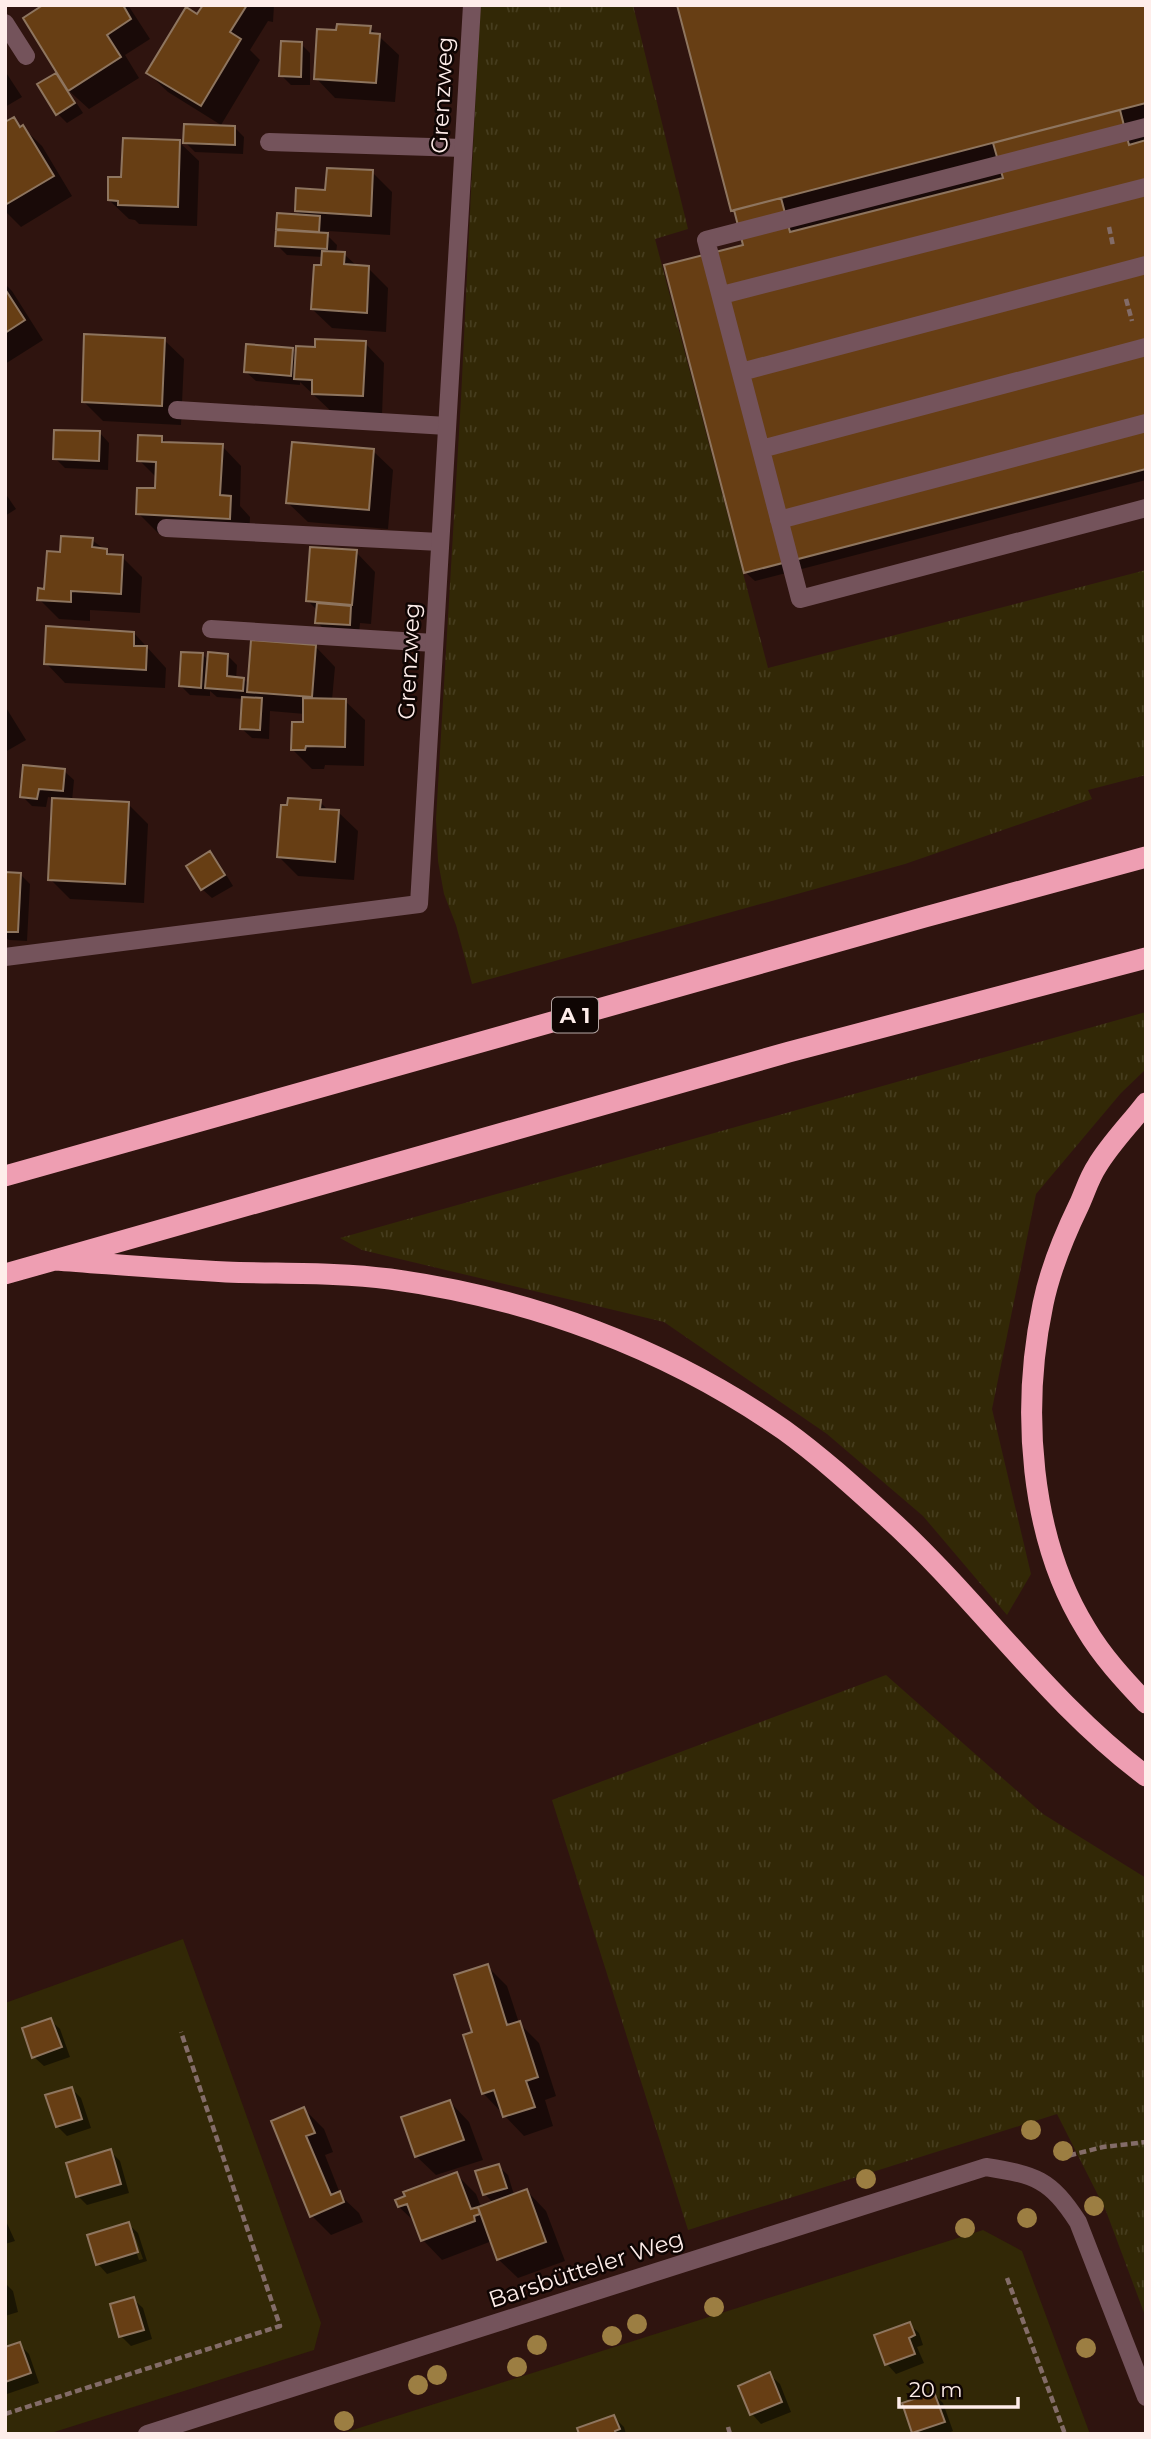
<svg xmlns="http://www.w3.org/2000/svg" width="1151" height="2439" viewBox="0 0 1151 2439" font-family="Montserrat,sans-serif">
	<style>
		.grass { fill: url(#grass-tufts) }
		.garden { fill: #322806 }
		.shadow { fill: #0007; fill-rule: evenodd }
		.building { fill: #673e14; stroke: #8e755f; stroke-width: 2 }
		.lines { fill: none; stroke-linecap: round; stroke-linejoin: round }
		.path { stroke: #836c68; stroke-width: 4.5; stroke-dasharray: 7 3.5; stroke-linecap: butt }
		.lane { stroke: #74535b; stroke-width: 18 }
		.street { stroke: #74535b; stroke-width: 18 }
		.highway { stroke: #ee9eb2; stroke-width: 21 }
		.tree { fill: #9c7e42 }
		.labels { text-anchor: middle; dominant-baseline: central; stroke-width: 5; stroke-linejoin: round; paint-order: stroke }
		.shield { fill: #0f0503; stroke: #b6a7a5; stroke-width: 2 }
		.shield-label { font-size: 21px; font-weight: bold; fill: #feedea }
		.street-label { font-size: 23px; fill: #feedea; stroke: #0f0503 }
	</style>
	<defs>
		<pattern id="grass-tufts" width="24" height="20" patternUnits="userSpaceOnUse" patternTransform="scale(1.75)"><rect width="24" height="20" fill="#322806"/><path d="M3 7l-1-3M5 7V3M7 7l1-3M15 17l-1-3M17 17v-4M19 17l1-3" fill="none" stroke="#463d1e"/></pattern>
	</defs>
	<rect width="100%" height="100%" fill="#2f140f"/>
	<path class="grass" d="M480 5H633L688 229 655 239 768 668 1146 570V775L1088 790 1092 799 905 864 472 984 456 925 444 894 438 861 436 819 461 399Z
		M1146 1012V1069L1121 1093 1036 1194 992 1409 1031 1574 1007 1615 923 1516 827 1434 664 1322 362 1250 340 1238Z
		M886 1675 1043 1814 1146 1878V2318L1106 2211 1057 2114 688 2230 552 1800Z"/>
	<path class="garden" d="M183 1939 321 2323 314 2350 48 2434H5V2003Z
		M983 2230 1022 2251 1090 2434H340Z"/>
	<path class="shadow" d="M46 5H128L150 39 125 55 139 78 89 109 68 90 83 113 67 123 58 114 55 75 65 85Z
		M205 5H274L273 22 268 21 250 50 260 60 221 125 168 92 148 73 198 17Z
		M1146 5V480L755 581 745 572V246L737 214 733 210Z
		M370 28 399 55 395 102 335 98 316 78 338 32Z
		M301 44 310 53V85H291L281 75Z
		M5 71 22 97 5 107Z
		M14 119 42 146 72 196 21 227 5 211V124Z
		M234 127 244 137 243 154 195 152 185 142Z
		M179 142 199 161 197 226 139 224 135 220 129 219 109 200 123 179Z
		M372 172 392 192 390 235 328 231V236L337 245 336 253 344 254 358 267 368 268 388 288 386 332 332 328 312 309 323 257 287 255 277 245 279 215 303 217 297 211 327 192Z
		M5 284 12 291 43 340 5 364Z
		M164 340 184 359 181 425 103 421 84 402Z
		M365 343 384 363 382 415 333 413 300 382V385L256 381 246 372 292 349 297 354 316 349Z
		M100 433 109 443 108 470 65 468 55 458Z
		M162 438 167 444 222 446 241 466 240 506 250 517 249 538 158 533 138 513 156 490 157 478 139 460Z
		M373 451 393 470 388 529 308 522 288 503Z
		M5 493 16 509 5 516Z
		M92 540 113 556 122 557 142 577 140 613 90 610V621L59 619 39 599 46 591 62 554Z
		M356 552 375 572 371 624 360 623 359 634 327 632 317 622 318 611 307 600Z
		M134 633 166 668 165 688 65 683 46 663Z
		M316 647 335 667 332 700 345 701 365 720 364 766 325 765 324 769H312L293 750 304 724 305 714 270 711 269 739 252 738 242 729 244 699 217 697 210 691V696L190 695 181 686 202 654 209 661 227 655 237 665 236 679H244L249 685Z
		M5 706 26 740 5 752Z
		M64 771 74 780 72 801 128 804 148 824 144 903 70 899 50 879 54 798 48 797 46 807 32 806 22 796Z
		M320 802 329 811 338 812 358 831 354 880 298 876 279 857Z
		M209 853 219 863 233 886 212 898 202 889Z
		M5 874 21 875 30 884 27 941 9 940 5 937Z
		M487 1966 507 1986 519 2023 539 2043 556 2096 545 2100 553 2126 524 2136 483 2093 474 2033Z
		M50 2020 60 2029 70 2057 44 2066 34 2057Z
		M72 2089 81 2098 91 2128 67 2136 57 2126Z
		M450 2102 469 2122 483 2160 436 2175 416 2156Z
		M304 2109 324 2129 333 2152 325 2155 341 2196 359 2213 363 2222 331 2235 312 2216Z
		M110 2151 120 2161 129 2193 87 2205 78 2196Z
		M498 2166 508 2175 514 2195 527 2191 546 2211 565 2261 518 2278 498 2259 492 2241 442 2260 423 2240 417 2224 399 2207 397 2201 456 2174 476 2194 481 2207 493 2203 485 2194 477 2172Z
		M5 2219 15 2241 5 2244Z
		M128 2224 138 2233 147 2261 107 2274 98 2264ZM130 2233H134L143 2259 139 2260Z
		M5 2283 13 2291 18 2312 5 2316Z
		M133 2299 143 2308 152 2339 131 2346 121 2336Z
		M909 2324 919 2333 923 2345 917 2347 924 2363 896 2374 887 2364 876 2336Z
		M19 2344 29 2354 39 2383 7 2394 5 2349Z
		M770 2375 780 2384 791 2412 761 2424 752 2414 740 2387Z
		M934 2394 943 2403 953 2431 946 2434H915L914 2432Z
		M614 2417 624 2427 626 2434H581Z"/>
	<path class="building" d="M43 5H123L131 19 107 35 121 57 68 91 23 18Z
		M203 5H247L230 32 241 39 201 106 146 73 186 7 197 14Z
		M677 5H1146V103L731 211Z
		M337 24 371 26 370 33 380 34 376 83 314 79 317 29 336 30Z
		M281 41 302 42 301 77 279 76Z
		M56 73 75 103 56 115 37 84Z
		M1120 110 1129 145 1146 140V469L744 573 664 265 743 245 734 210 781 198 790 232 1003 178 993 143Z
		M14 117 20 127 23 125 54 176 5 205V122Z
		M184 124 235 126V145L183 143Z
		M123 138 180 140 178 207 118 205V201L108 200V177H121Z
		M327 168 373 170 371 216 295 211 296 188 325 190Z
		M277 213 320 216 319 232 276 229Z
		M276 230 328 233 327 249 275 246Z
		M322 251 345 252 344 264 369 266 367 313 311 309 314 265H321Z
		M5 289 25 320 5 333Z
		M84 334 165 338 162 406 82 402Z
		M315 339 366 341 363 396 312 394V380L294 379 296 346 315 347Z
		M246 344 293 348 291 376 244 372Z
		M54 430 100 431 99 461 53 459Z
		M138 435 162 436V442L223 444 220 495 231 496 230 519 136 514 137 488H155L156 462 137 461Z
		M292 442 374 449 369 510 286 503Z
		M61 536 93 538 92 547 107 549V554L123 555 121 594 71 591V602L37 600 38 588 44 589 47 551 60 552Z
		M310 547 357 550 352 605 306 601Z
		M317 603 351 606 350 625 315 623Z
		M46 626 134 632V646H147L146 670 44 664Z
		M251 640 316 645 312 697 247 692Z
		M181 652 203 653 201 688 179 686Z
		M208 652 228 654 227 676 244 678 243 691 205 688Z
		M242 697 262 698 260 730 240 729Z
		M303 698 346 699 345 747 306 746 305 750H291L292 722H303Z
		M23 765 65 769 63 791 39 789 37 799 20 797Z
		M52 798 129 802 125 884 48 880Z
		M288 798 321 800 320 809 339 810 335 862 277 857 281 805H287Z
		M210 851 225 875 201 890 186 866Z
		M5 872 21 873 18 932H5Z
		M488 1964 507 2025 520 2021 538 2077 526 2081 535 2107 503 2117 494 2090 482 2094 463 2035 472 2032 454 1975Z
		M51 2018 62 2047 32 2058 22 2028Z
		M72 2087 82 2119 56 2127 45 2095Z
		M450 2100 464 2140 415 2157 401 2117Z
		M304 2107 315 2133 306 2136 331 2195 340 2191 344 2202 310 2217 271 2121Z
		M111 2149 121 2184 76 2197 66 2163Z
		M499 2164 507 2188 483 2195 475 2171Z
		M457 2172 471 2209 478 2207 480 2214 474 2216 475 2221 421 2241 407 2204 398 2207 395 2200 405 2196 403 2192Z
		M527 2189 546 2242 497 2260 478 2207Z
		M129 2222 138 2252 96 2265 87 2235Z
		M134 2297 144 2330 119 2337 110 2304Z
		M910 2322 915 2335 909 2338 915 2354 885 2365 874 2335Z
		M20 2342 31 2373 5 2382V2347Z
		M770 2372 782 2402 750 2415 738 2386Z
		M934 2392 945 2422 912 2433 902 2403Z
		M614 2415 620 2429 615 2431 616 2434H579L577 2428Z"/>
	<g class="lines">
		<path class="path" d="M1109 227 1113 246
			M1126 299 1132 321
			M1059 2158 1103 2147 1146 2142
			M1007 2278 1065 2434
			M5 2414 280 2326 181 2032
			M728 2427 730 2434"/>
		<path class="lane" d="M5 23 26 56
			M1146 127 706 240 800 599 1146 508
			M269 142 463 148
			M722 295 1146 187
			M741 372 1146 265
			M177 410 447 426
			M761 449 1146 347
			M779 520 1146 423
			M166 528 440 542
			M211 629 434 643"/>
		<path class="street" d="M5 957 419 904 472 5
			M147 2434 986 2167C1036 2175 1050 2179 1078 2222L1146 2397"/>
		<path class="highway" d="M1146 1103C1130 1124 1110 1144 1097 1166 1089 1178 1085 1192 1079 1205 1064 1236 1050 1270 1043 1304 1021 1408 1029 1537 1086 1629 1102 1656 1124 1680 1146 1703
			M5 1176 925 917 1146 857
			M55 1260C111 1264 168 1269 226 1272 280 1274 336 1272 390 1279 531 1298 668 1349 784 1430 820 1456 853 1486 886 1516 977 1598 1047 1702 1146 1776
			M5 1274 789 1052 1146 958"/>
	</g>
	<g class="tree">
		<circle cx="1031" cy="2130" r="10"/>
		<circle cx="1063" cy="2151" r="10"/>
		<circle cx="866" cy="2179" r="10"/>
		<circle cx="1094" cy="2206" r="10"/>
		<circle cx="1027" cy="2218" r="10"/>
		<circle cx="965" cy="2228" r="10"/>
		<circle cx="714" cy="2307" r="10"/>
		<circle cx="637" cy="2324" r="10"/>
		<circle cx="612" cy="2336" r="10"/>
		<circle cx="537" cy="2345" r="10"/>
		<circle cx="1086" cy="2348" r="10"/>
		<circle cx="517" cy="2367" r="10"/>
		<circle cx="437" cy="2375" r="10"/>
		<circle cx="418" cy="2385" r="10"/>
		<circle cx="344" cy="2421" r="10"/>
	</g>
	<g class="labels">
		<rect class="shield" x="552" y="997.5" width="46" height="35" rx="5"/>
		<g class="shield-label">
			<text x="575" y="1015">A 1</text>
		</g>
		<g class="street-label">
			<text transform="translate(442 95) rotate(-87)">Grenzweg</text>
			<text transform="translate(409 661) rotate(-87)">Grenzweg</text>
			<text transform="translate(586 2269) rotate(-18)">Barsbütteler Weg</text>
		</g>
	</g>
	<rect width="1151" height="2439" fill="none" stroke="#feedea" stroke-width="14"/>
	<path d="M899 2397v10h119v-10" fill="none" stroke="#feedea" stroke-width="3.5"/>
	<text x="909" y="2397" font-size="21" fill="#feedea" stroke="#0f0503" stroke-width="5" paint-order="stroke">20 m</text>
</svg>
